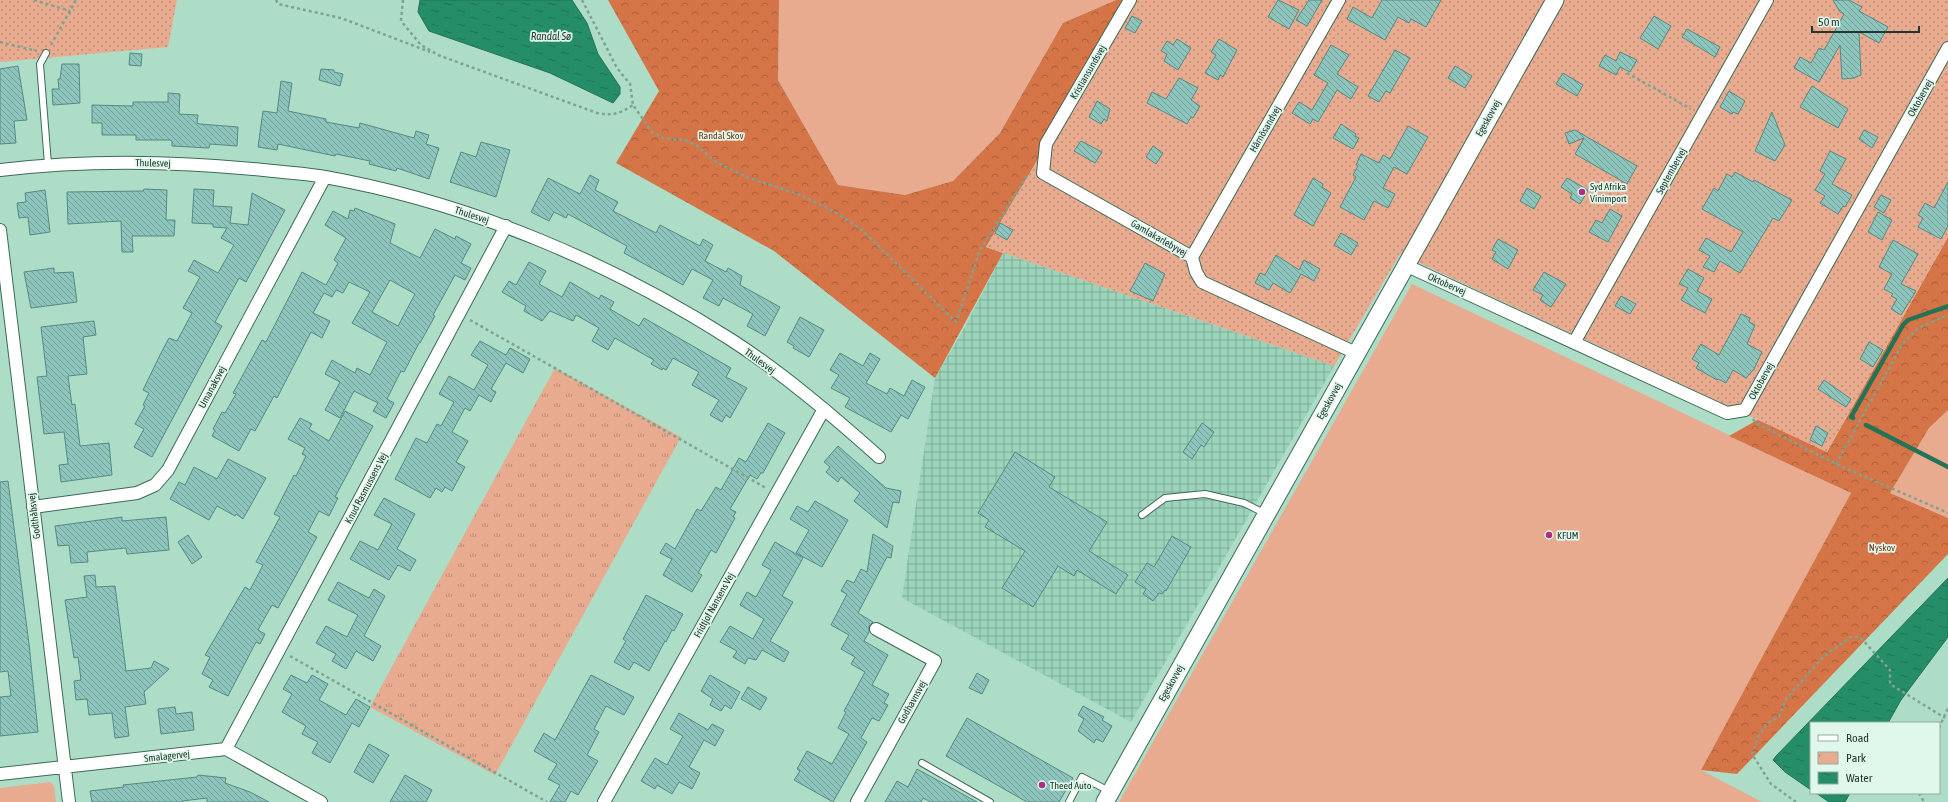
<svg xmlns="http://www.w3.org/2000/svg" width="1948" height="802" viewBox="0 0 1948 802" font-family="'Asap Condensed',sans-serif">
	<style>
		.industrial { fill: url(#industrial-grid) }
		.grass { fill: #e8ab90 }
		.forest { fill: url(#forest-crowns) }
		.park { fill: url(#park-tufts) }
		.garden { fill: url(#garden-dots) }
		.water { fill: url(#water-ripples); stroke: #247357 }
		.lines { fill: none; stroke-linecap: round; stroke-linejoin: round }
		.stream { stroke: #247357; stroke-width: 4.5 }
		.building { fill: url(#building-back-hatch); stroke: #538a82; fill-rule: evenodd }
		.lane-casing { stroke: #3d6a57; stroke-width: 8 }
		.street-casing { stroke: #3d6a57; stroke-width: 14 }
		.secondary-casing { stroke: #3d6a57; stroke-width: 19 }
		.path { stroke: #7da492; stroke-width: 2.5; stroke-dasharray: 3 3; stroke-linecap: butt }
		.lane { stroke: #fff; stroke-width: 6 }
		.street { stroke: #fff; stroke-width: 12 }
		.secondary { stroke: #fff; stroke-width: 17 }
		.poi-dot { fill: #ac3082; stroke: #e0f8ec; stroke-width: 1.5 }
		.labels { text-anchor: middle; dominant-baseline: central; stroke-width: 3.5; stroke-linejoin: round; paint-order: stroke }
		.street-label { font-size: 10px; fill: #23372e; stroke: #e0f8ec }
		.park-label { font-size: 10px; fill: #753515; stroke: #e0f8ec }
		.poi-label { font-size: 10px; fill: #23372e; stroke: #e0f8ec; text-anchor: start }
		.water-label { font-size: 11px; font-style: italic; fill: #1e342a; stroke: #e0f8ec }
	</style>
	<defs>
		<pattern id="industrial-grid" width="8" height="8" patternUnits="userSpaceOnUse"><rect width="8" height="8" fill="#9bd4ba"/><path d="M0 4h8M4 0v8" fill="none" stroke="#7ead98"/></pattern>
		<pattern id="forest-crowns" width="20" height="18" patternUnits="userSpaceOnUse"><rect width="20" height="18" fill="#d57446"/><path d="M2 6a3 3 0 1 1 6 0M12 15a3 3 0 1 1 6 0" fill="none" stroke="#ac603b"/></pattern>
		<pattern id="park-tufts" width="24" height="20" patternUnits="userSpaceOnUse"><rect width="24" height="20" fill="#e8ab90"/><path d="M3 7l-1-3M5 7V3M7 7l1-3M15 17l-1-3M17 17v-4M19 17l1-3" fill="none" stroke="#bc8c76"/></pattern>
		<pattern id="garden-dots" width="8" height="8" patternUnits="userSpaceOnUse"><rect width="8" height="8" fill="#e8ab90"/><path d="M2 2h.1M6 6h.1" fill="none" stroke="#bc8c76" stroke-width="1.8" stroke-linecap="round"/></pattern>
		<pattern id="water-ripples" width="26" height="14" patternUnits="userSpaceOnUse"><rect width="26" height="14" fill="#258d68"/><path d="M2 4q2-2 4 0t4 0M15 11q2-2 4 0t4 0" fill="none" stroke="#207456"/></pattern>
		<pattern id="building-back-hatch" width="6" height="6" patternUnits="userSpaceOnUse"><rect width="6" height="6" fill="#8dc5bd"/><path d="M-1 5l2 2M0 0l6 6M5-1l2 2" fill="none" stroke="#73a19a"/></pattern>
	</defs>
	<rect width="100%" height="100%" fill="#adddc7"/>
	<path class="industrial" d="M1003 253 1334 366 1131 722 902 598 935 378 965 327Z"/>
	<path class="grass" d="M779 0H1116L1063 23 1000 133 953 181 905 195 838 185 778 80Z
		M1412 284 1851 493 1701 770 1762 802H1119Z
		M1948 410V518L1890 493 1929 428Z
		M50 782 54 786 56 802H0V788Z"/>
	<path class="forest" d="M608 0H779L778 80 838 185 905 195 953 181 1000 133 1063 23 1116 0H1132L986 247 1003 253 935 378 774 251 616 163 659 91Z
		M1948 237V410L1929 428 1890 493 1948 518V554L1737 774 1701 770 1851 493 1729 436 1759 419 1827 452Z"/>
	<path class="park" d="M555 368 681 437 495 775 370 707Z"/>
	<path class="garden" d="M0 0H177L168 47 0 62Z
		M1132 0H1948V237L1827 452 1400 254 1334 366 986 247Z"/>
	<path class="water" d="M420 0H572L587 23 598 54 620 87V94L613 103 550 73 429 31 418 12Z
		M1948 578V637L1901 700 1888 723H1811V790L1785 772 1773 760 1776 756Z
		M1816 793H1850L1845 802H1829Z"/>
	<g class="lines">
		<path class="stream" d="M1853 418 1851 417 1903 325 1908 320 1948 306
			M1866 425 1948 467"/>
	</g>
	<path class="building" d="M1278 0 1299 10 1289 29 1268 17Z
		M1309 0H1322L1307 26 1296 20Z
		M1382 0H1441L1426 27 1411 19 1409 23 1398 17 1385 40 1347 19 1353 7 1372 18Z
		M1833 0H1849L1862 7 1859 11 1888 27 1879 43 1859 32 1861 75 1854 78 1842 79 1840 45 1819 82 1794 68 1800 57 1811 63 1819 48 1824 50 1837 27 1844 14 1840 12Z
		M1132 16 1142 21 1135 33 1125 28Z
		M1654 16 1671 26 1658 49 1640 38Z
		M1687 29 1720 47 1715 57 1682 37Z
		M1177 39 1191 48 1178 70 1164 61 1167 54 1161 51 1167 41 1173 45Z
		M1219 39 1237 50 1223 77 1220 75 1218 80 1205 73 1216 55 1211 52Z
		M1331 45 1349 55 1337 74 1358 87 1351 99 1337 90 1318 122 1313 119 1310 124 1292 113 1299 102 1312 110 1328 83 1314 75Z
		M1395 50 1410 58 1390 93 1386 91 1379 102 1368 96Z
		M1620 52 1637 60 1630 72 1620 67 1616 75 1599 66 1605 55 1616 61Z
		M130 53 142 54 141 66 129 65Z
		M62 64H79L80 103 53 105 52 89H59L58 79H60Z
		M18 66 27 120 14 121 16 143 0 144V69Z
		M1455 66 1472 76 1465 88 1448 78Z
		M321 69 334 70V72L343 74 340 86 319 80Z
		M1563 73 1583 85 1577 96 1556 84Z
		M1179 78 1198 88 1191 100 1200 106 1193 118 1191 117 1187 124 1147 103 1152 92 1166 99Z
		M281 81 292 83 288 111 326 119V122L359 128 360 123 414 138 416 131 429 135 426 144 439 148 429 179 397 168 396 171 369 164 370 161 336 154 335 156 278 144 277 150 258 147 263 111 277 113Z
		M1812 86 1848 109 1838 128 1800 107Z
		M1729 91 1745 101 1738 114 1733 112 1732 114 1720 107Z
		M168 93 180 94 179 114 198 115 197 123 200 124 238 127 237 146 210 144 209 148 172 146V141L170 140H136V135H102V123H92V105L133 106V102H168Z
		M1097 101 1110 109 1107 121 1104 119 1101 124 1089 117Z
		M1772 112 1785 145 1775 161 1755 151Z
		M1341 124 1356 134 1355 136 1359 138 1353 149 1333 138Z
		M1408 126 1428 137 1407 174 1394 167 1383 188 1395 194 1388 208 1374 201 1364 220 1340 207 1356 177 1353 175 1358 166 1356 165 1361 154 1379 163 1383 155 1390 159Z
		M1575 130 1637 166 1627 184 1575 154 1584 138 1569 144 1565 133Z
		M1864 130 1878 137 1872 148 1859 139Z
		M1081 141 1102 152 1095 163 1074 151Z
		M481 142 510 150 496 197 450 182 461 152 476 157Z
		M1153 146 1163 153 1156 164 1146 157Z
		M1830 151 1846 159 1832 184 1852 195 1845 207 1843 206 1838 214 1820 203 1825 196 1815 190 1825 174 1820 171Z
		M1735 172 1753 182 1754 180 1792 200 1779 221 1773 218 1740 273 1720 261 1714 272 1703 267 1710 256 1699 250 1706 238 1731 252 1743 232 1702 209 1714 188 1718 191 1727 174 1732 177Z
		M590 175 599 180 595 190 618 202 613 211 656 233 660 225 700 246 703 239 713 245 705 261 726 272 728 268 742 276 740 285 780 307 765 336 747 326 753 314 723 298 719 306 703 298 713 280 692 269 683 285 624 253 627 246 568 214 566 218 554 212 549 221 531 212 548 178 580 194Z
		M1313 178 1323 184 1322 187 1331 193 1313 226 1294 215Z
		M1567 178 1588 190 1580 204 1570 198 1572 194 1561 187Z
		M1948 182V226L1941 239 1918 227 1923 218 1918 215 1925 203 1934 208Z
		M1527 188 1541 196 1534 209 1520 201Z
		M144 189 167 190 166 220H175L174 236H132L133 252H122L121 221 68 224 67 192 143 191Z
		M194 189 214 190 213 206 232 207 230 223 248 225 252 193 285 210 246 282 239 278 215 322 222 326 152 457 134 447 144 429 135 424 145 406 143 405 149 393 143 390 160 355 169 338 177 341 192 313 183 308 200 277 188 271 194 260 218 273 234 245 221 238 227 228 213 227V224L192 223Z
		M45 190 50 232 30 235 28 217 19 218 17 203 26 202 25 193Z
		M1881 195 1891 200 1884 213 1874 207Z
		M355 208 395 224 390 243 420 258 435 229 455 239 456 236 471 244 461 263 471 268 465 280 455 275 433 315 435 316 420 343H419L404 372 401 371 387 399 394 403 386 418 373 411 378 403 354 391 340 418 325 410 340 382 325 374 332 360 355 373 357 368 370 375 387 342 352 323 370 292 349 282 343 293 336 290 332 297 324 293 313 313 330 321 322 338 311 332 277 398 274 396 255 431 251 429 239 451 212 436 215 430 213 429 222 412 225 413 236 394 233 393 262 340 266 342 302 272 326 285 338 263 334 260 346 238 325 225 333 211 348 219 350 210 354 211ZM390 280 415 294 398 326 372 312Z
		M1610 209 1622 216 1608 242 1589 232 1596 220 1602 223Z
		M1878 212 1892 220 1882 240 1868 232Z
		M1000 223 1013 230 1007 240 995 233Z
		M1341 233 1358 243 1351 255 1334 245Z
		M1498 239 1518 250 1508 269 1492 259 1496 252 1492 250Z
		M1893 240 1918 254 1901 284 1916 291 1901 315 1891 309 1897 299 1891 296 1893 294 1884 289 1892 274 1879 267Z
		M1276 255 1299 270 1304 260 1320 269 1314 281 1301 274 1290 293 1273 283 1269 290 1255 283 1260 273 1265 275Z
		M529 262 546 271 539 284 562 297 570 282 599 299 601 295 614 302 610 309 639 326 644 318 731 368 726 377 747 388 730 418 726 415 722 422 710 415 719 400 692 385 699 372 673 358 666 370 663 368 662 370 651 364 654 360 615 338 608 350 592 341 599 328 576 315 573 321 550 311 542 321 524 311 526 306 502 292 509 281 516 285Z
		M1145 263 1165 274 1153 301 1130 291Z
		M54 268V273L73 272 77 302 31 308 24 272Z
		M1688 269 1704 278 1697 291 1712 299 1705 313 1681 300 1688 288 1679 284Z
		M1544 272 1566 284 1551 307 1540 300 1543 295 1533 290Z
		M1621 296 1636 304 1630 314 1615 306Z
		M1741 314 1750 318 1749 322 1755 325 1747 344 1762 352 1754 369 1746 378 1733 370 1726 383 1718 379 1717 380 1696 368 1699 363 1692 359 1701 344 1719 355Z
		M800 317 824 330 809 357 793 348 794 346 787 342Z
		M94 321 96 335 83 337 87 374 68 376 72 405 75 404 80 446 109 443 112 475 61 482 59 465 68 464 64 432 44 434 37 377 47 376 41 327Z
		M480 341 506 355 510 348 530 359 523 373 506 363 491 389 496 392 491 402 479 395 470 411 465 408 452 432 468 441 456 462 465 467 452 491 445 487 442 492 436 488 430 498 395 479 416 438 427 443 437 424 441 426 454 402 439 394 449 376 474 390 488 365 471 355Z
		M1869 342 1883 350 1873 367 1860 359Z
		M840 353 863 366 870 353 880 359 866 383 887 394 890 388 904 396 912 380 925 387 908 419 901 415 891 432 845 407 850 398 831 388 839 375 830 370Z
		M1824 380 1851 399 1846 407 1818 389Z
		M345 411 373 426 335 497 338 498 329 516 319 511 308 532 317 537 278 608 272 605 258 630 265 634 260 644 256 642 228 696 209 687 213 680 202 674 210 657 205 655 245 587 250 590 263 565 256 562 280 517 274 514 294 475 296 476 306 456 302 454 305 448 288 439 300 418 312 424 309 429 329 441Z
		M768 423 785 433 763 473H761L757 479 750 475 730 509 736 512 733 517 735 518 716 553 711 550 698 573 702 575 692 592 663 575 672 559 660 553 666 543 675 549 697 509 701 511 716 487 721 490 739 458 746 462Z
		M1202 423 1214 432 1204 447 1201 445 1192 459 1183 452Z
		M1816 426 1828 433 1822 446 1810 440Z
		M838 446 886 488 901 491 899 503 893 502 887 528 854 501 860 493 841 477 838 482 826 472 830 467 824 462Z
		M1015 452 1055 477 1049 487 1107 522 1089 551 1128 575 1116 594 1077 570 1074 576 1058 566 1033 607 1002 588 1025 551 985 527 989 520 978 513Z
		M228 459 266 478 243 519 236 514 235 516 217 506 209 520 170 499 179 482 185 485 194 467 217 479Z
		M8 481 29 644 38 732 0 736V697L11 696 8 671 0 672V482Z
		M384 498 415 514 397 549 416 560 410 571 398 565 389 580 350 559 360 541 378 550 392 524 374 515Z
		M815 501 848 520 822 567 796 553 809 530 790 519 797 506 808 512Z
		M122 517V521L166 517 169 550 127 554 126 548 87 552 88 562 71 563 69 545 58 546 55 526Z
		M873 534 893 546 891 558 887 557 858 613 873 622 869 626V632L864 641 888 655 872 685 889 694 884 703 888 705 879 721 872 718 861 738 867 742 833 802 794 780 800 771 797 769 807 751 832 764 849 734 838 728 846 712 844 711 865 672 851 664 855 657 841 649 849 635 831 625 847 594 841 591 847 580 854 583 861 569 867 572Z
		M188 535 202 557 192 564 178 542Z
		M1172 536 1191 547 1166 591 1165 590 1162 594 1159 593 1153 601 1143 594 1146 589 1135 582 1147 563 1154 567Z
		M775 542 803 558 782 596 793 602 770 641 789 652 784 662 762 650 756 660 748 658 745 664 733 657 737 651 720 642 730 626 753 639 764 619 740 605 747 592 756 597 771 570 762 565Z
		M95 575 96 587 115 586 126 671 151 668 154 661 169 669 144 692 146 704 125 707 129 736 115 738 112 713 89 715 87 699 76 700 74 681 81 680 78 657 74 658 65 600 87 597 84 576Z
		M338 582 369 598 374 589 385 596 364 636 381 646 373 661 356 651 346 669 332 661 336 654 316 643 326 626 347 637 358 615 328 600Z
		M646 595 683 614 674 631 672 630 666 642 665 641 649 671 634 662 629 670 614 662 626 641 623 639Z
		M977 673 989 680 982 694 969 688Z
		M291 675 307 683 312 675 328 684 319 700 346 715 356 699 370 707 359 727 352 723 330 763 312 753 318 742 302 734 306 726 282 712 292 694 283 689Z
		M591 675 634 697 624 715 606 706 594 729 599 732 587 755 598 761 578 795 571 791 565 802H550L560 785 548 779 557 764 534 751 544 733 555 740Z
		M710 675 740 692 731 709 725 705 721 711 710 705 713 699 701 691Z
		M748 687 767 698 760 710 741 699Z
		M1083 706 1104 717 1102 720 1112 726 1103 742 1096 739 1094 743 1078 731 1084 719 1078 715Z
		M175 707 176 714 192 712 194 730 161 734 158 709Z
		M679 713 708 730 712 724 724 730 715 746 704 740 689 767 700 773 692 789 679 782 672 794 657 785 655 789 641 781 655 758 667 765 683 736 670 729Z
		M967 718 1073 778 1059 802H1027L946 756Z
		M369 744 389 755 373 783 354 772Z
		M917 769 977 802H931L923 798 921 802H885L897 781 908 787Z
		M198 775 226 778 225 783 250 792 269 802H207V798L182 801V802H92L90 791 124 787 123 785 197 777Z
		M405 775 432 790 426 802H390Z"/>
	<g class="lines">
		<g class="lane-casing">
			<path id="lane" d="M46 53 40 64 48 164
				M1142 515 1165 498 1205 494 1244 503 1266 514
				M922 763 990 802
				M1069 802 1082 777 1109 791"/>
		</g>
		<g class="street-casing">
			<path id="street" d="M1130 0 1046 144 1043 173 1192 257 1196 272 1202 282 1356 353
				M0 170C91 159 182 161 273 171 290 173 308 174 325 177 470 203 610 262 733 341 785 375 833 416 879 457
				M0 230 69 802
				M1192 257 1339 0
				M1405 265 1727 413 1745 410 1948 48
				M1575 341 1767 0
				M33 507 137 493 155 485 168 470 325 177
				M226 749 506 226
				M0 774 226 749 321 802
				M604 802 824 409
				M857 802 935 661 876 629"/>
		</g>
		<g class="secondary-casing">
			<path id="secondary" d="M1105 802 1555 0"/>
		</g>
		<path class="path" d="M34 0 70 11
			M276 0 278 4 341 18 430 52
			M403 0 401 21 421 45 438 55 597 113C612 116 620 114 633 105
			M582 0 617 68 630 84 633 105 652 132 663 138 685 140 696 145 716 162 749 178 801 195 837 213 862 230 956 322 980 250 1027 176 1030 175
			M0 42 37 51
			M51 45 76 0
			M1627 73 1691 109
			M470 320 766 488
			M1753 419 1756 423 1836 464 1948 513
			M1836 464 1903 343 1918 328 1948 315
			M290 656 547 802
			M1939 728 1948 708
			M1919 793 1924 802
			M1796 802 1771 784 1752 754 1759 735 1769 722 1779 717 1786 699 1824 656 1851 637H1860L1890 670V684L1945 718"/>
		<use href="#lane" class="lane"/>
		<use href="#street" class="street"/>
		<use href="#secondary" class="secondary"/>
	</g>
	<g class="poi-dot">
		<circle cx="1582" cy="192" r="4"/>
		<circle cx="1549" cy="535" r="4"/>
		<circle cx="1042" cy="785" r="4"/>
	</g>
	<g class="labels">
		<g class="street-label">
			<text transform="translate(1088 72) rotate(-60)">Kristiansundsvej</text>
			<text transform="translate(1920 98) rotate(-61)">Oktobervej</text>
			<text transform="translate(1488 118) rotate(-61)">Egeskovvej</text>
			<text transform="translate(1265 129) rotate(-60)">Härnösandvej</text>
			<text transform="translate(153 163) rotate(1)">Thulesvej</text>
			<text transform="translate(1671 171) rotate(-61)">Septembervej</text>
			<text transform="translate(472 215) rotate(18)">Thulesvej</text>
			<text transform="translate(1159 238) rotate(30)">Gamlakarlebyvej</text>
			<text transform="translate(1447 284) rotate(24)">Oktobervej</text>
			<text transform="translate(760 361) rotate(36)">Thulesvej</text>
			<text transform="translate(1761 381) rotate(-61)">Oktobervej</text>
			<text transform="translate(212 387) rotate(-62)">Umanaksvej</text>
			<text transform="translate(1329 401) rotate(-61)">Egeskovvej</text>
			<text transform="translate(366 488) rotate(-62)">Knud Rasmussens Vej</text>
			<text transform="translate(34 516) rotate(-97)">Godthåbsvej</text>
			<text transform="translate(714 605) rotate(-61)">Fridtjof Nansens Vej</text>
			<text transform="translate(1171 683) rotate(-61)">Egeskovvej</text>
			<text transform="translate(912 702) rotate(-61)">Godhavnsvej</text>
			<text transform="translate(167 756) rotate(-6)">Smalagervej</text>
		</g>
		<g class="park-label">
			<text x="721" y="135">Randal Skov</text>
			<text x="1882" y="547">Nyskov</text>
		</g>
		<g class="poi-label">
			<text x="1590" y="186">Syd Afrika<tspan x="1590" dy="12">Vinimport</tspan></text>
			<text x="1557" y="535">KFUM</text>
			<text x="1050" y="785">Theed Auto</text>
		</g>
		<g class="water-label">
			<text x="551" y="36">Randal Sø</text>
		</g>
	</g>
	<rect x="1810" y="722" width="130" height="72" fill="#e0f8ec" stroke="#94aba0"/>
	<rect x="1818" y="735" width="20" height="6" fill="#ffffff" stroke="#94aba0"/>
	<text x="1846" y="742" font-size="12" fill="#23372e">Road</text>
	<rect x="1818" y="752" width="20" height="12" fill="url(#park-tufts)" stroke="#94aba0"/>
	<text x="1846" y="762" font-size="12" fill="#23372e">Park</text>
	<rect x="1818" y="772" width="20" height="12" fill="url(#water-ripples)" stroke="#94aba0"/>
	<text x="1846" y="782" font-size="12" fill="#23372e">Water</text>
	<path d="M1812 26v6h107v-6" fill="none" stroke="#23372e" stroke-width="2"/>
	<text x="1818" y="26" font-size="12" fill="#23372e" stroke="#e0f8ec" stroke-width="3" paint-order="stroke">50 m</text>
</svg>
